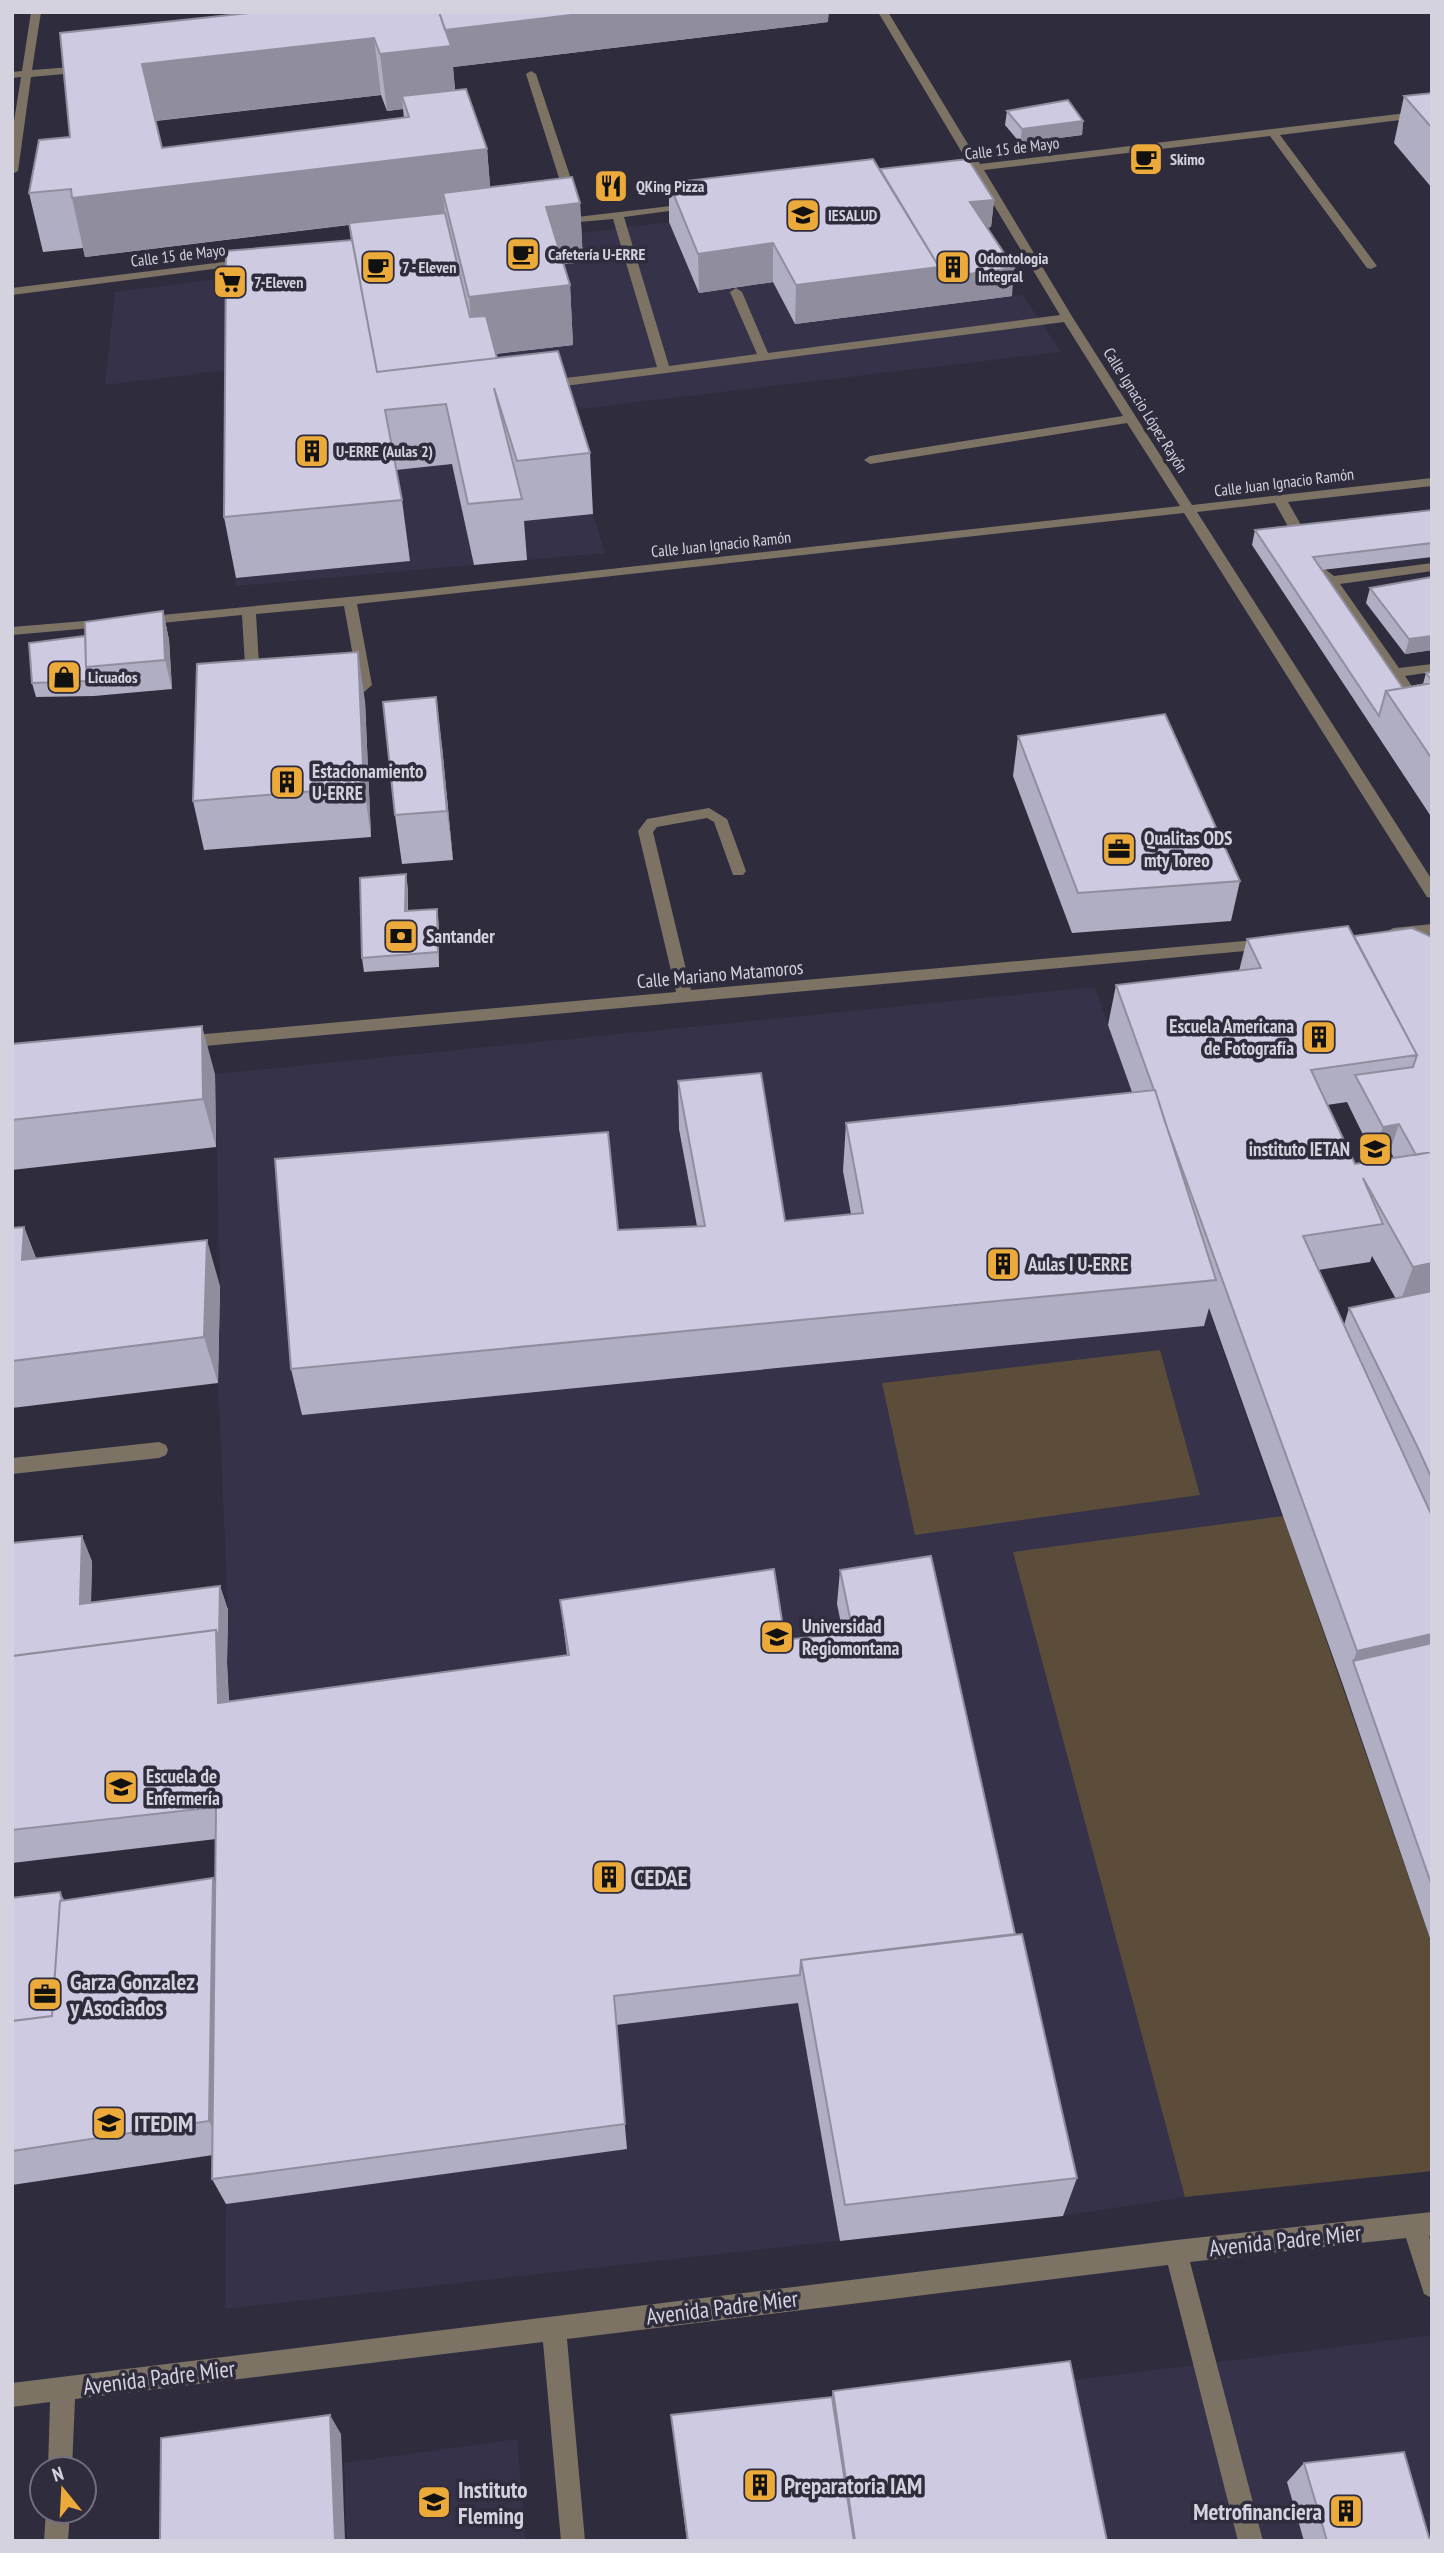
<svg xmlns="http://www.w3.org/2000/svg" width="1444" height="2553" viewBox="0 0 1444 2553" font-family="'PT Sans Narrow',sans-serif">
	<style>
		.built { fill: #36324a }
		.green { fill: #5b4d3a }
		.lines { fill: none; stroke-linecap: round; stroke-linejoin: round }
		.minor { fill: #7c7365; fill-rule: evenodd }
		.wall { fill: #b0aec2; fill-rule: evenodd }
		.shaded-wall { fill: #908d9e }
		.building { fill: #cdcae1; stroke: #908d9e; stroke-width: 2 }
		.labels { text-anchor: middle; dominant-baseline: central; stroke-width: 7; stroke-linejoin: round; paint-order: stroke }
		.far-street-label { font-size: 16px; fill: #d4d2de; stroke: #2f2c3d }
		.far-poi-label { font-size: 16px; font-weight: bold; fill: #d4d2de; stroke: #2f2c3d; text-anchor: start }
		.poi-label { font-size: 19px; font-weight: bold; fill: #d4d2de; stroke: #2f2c3d; text-anchor: start }
		.street-label { font-size: 19px; fill: #d4d2de; stroke: #2f2c3d }
		.near-poi-label { font-size: 23px; font-weight: bold; fill: #d4d2de; stroke: #2f2c3d; text-anchor: start }
		.near-street-label { font-size: 23px; fill: #d4d2de; stroke: #2f2c3d }
	</style>
	<rect width="100%" height="100%" fill="#2f2c3d"/>
	<path class="built" d="M669 222 699 293 773 282 936 306 1022 294 1061 352 562 411 605 553 236 586V369L105 385 115 292Z
		M1095 987 1432 1944V2171L1185 2197 1063 2216 225 2309 229 1838 12 1863V1691L227 1663 228 1610 218 1383 220 1286 215 1074Z
		M1432 2335V2541H849L1060 2382Z
		M517 2439 526 2541H347L344 2463Z"/>
	<path class="green" d="M1160 1350 1200 1495 915 1535 882 1383Z
		M1283 1516 1432 1944V2171L1185 2197 1013 1552Z"/>
	<g class="lines">
		<path class="minor" d="M31 12H41L32 70 86 66 91 69 86 72 31 77 18 171 12 174V134L21 77 12 78V72L22 71Z
			M878 12H888L980 164 1432 110V116L1280 135 1377 266 1371 269 1367 268 1270 136 984 170 1073 318 1192 505 1432 478V486L1288 502 1309 539 1302 543 1295 539 1275 503 1197 512 1432 880V898L1427 897 1184 513 357 604 372 685 355 700 343 702 336 698 338 695 346 693 358 684 344 606 256 614 260 682 253 686 246 682 242 615 141 625 134 621 141 617 411 591 1180 506 1127 423 870 464 864 460 870 456 1123 416 1064 322 549 388 543 384 549 380 657 367 613 219 556 224 554 222 560 219 696 203V207L692 208 624 217 669 366 757 354 730 292 736 288 742 292 768 353 1060 315 974 172 952 174 946 171 970 166Z
			M531 71 536 74 578 200 576 202 566 200 526 74Z
			M248 259 254 262 252 264 12 295V288Z
			M1432 563V571L1340 584 1399 668 1432 664V672L1405 676 1426 707 1419 712 1414 710 1318 573 1325 569 1334 576Z
			M109 619 114 620V626L12 635V627Z
			M709 808 727 819 746 871 743 875H733L714 822 707 818 657 827 653 832 691 990 1267 939 1275 944 1267 949 183 1048 175 1042 183 1036 676 992 638 831 647 819Z
			M1432 924V934L1393 938 1385 933 1393 928Z
			M159 1442 166 1445 168 1450 166 1455 159 1458 12 1474V1458Z
			M1432 2212V2236H1429L1432 2246V2298L1424 2294 1406 2238 1190 2262 1263 2541H1238L1168 2265 567 2339 585 2541H561L543 2342 75 2399 72 2469H48L50 2402 12 2407V2383L1176 2240Z
			M46 2511H70L68 2541H44Z"/>
	</g>
	<path class="wall" d="M828 22 453 67 455 90 487 149 490 187 580 203 583 262 564 264 570 285 573 345 496 354 497 358 590 453 593 514 524 521 527 560 474 565 452 464 396 470 402 500 410 561 236 578 224 517 351 240 349 225 85 257 83 248 43 252 29 193 70 137 60 33ZM381 95 387 111 403 109 404 118 162 148 156 121Z
		M1432 93V188L1394 143 1404 96Z
		M1007 111 1083 121 1082 135 1020 143 1005 125Z
		M880 169 994 200 991 227 987 228 1012 296 795 324 773 282 699 293 669 222V183Z
		M1432 510V557L1322 570 1403 688 1423 684 1426 673 1432 672V818L1252 545 1255 530Z
		M1432 577V650L1405 654 1366 603 1370 588Z
		M163 611 169 640 172 689 94 696 36 697 32 683 85 636Z
		M365 701 371 837 204 850 193 801Z
		M1018 736 1240 881 1231 921 1072 933 1013 776Z
		M442 746 453 860 402 864 395 815Z
		M408 888V911L439 924V967L364 972 362 958Z
		M1354 936 1432 937V1944L1343 1685 1209 1308 1204 1326 302 1415 291 1369 618 1230 697 1226 679 1129 678 1081 785 1221 851 1214 843 1171 846 1123 1132 1092 1108 1025 1116 985 1239 971 1247 939ZM1347 1102 1373 1155 1390 1151 1394 1158 1355 1164 1327 1105ZM1372 1256 1396 1299 1349 1308 1344 1325 1318 1270 1370 1262Z
		M12 1044 215 1074 216 1147 12 1170Z
		M24 1227 36 1258 220 1286 218 1383 12 1408V1228Z
		M12 1543 92 1561 91 1603 220 1586 228 1610 227 1663 229 1701 567 1655 560 1600 785 1640 843 1633 837 1604 840 1570 1015 1934 1077 2178 1063 2216 840 2241 798 2003 616 2025 627 2149 226 2204 212 2179 213 2155 12 2185V1898L60 1892 64 1900 213 1878 215 1884 216 1839 12 1863Z
		M833 2391 1107 2541H687L671 2415 832 2397Z
		M1304 2463 1430 2541H1304L1287 2482Z"/>
	<path class="shaded-wall" d="M596 12H829L828 22 453 67 456 103 402 96 403 109 387 111 380 54 441 30Z
		M374 38 381 95 153 121 142 64Z
		M1083 121 1082 135 1020 143 1022 129Z
		M487 149 492 208 443 193 445 213 85 257 72 198Z
		M994 200 991 227 968 230 970 202Z
		M580 203 583 262 550 266 546 207Z
		M773 243V282L699 293 698 254Z
		M939 267 1014 268 1012 296 795 324 796 285Z
		M570 285 573 345 474 356 469 297Z
		M163 611 169 640 172 689 165 660Z
		M1432 636V650L1405 654 1409 639Z
		M358 652 365 701 371 837 364 787Z
		M436 697 442 746 453 860 447 811Z
		M406 874 408 888 407 925 405 911Z
		M437 909 439 924V967L438 952Z
		M202 1026 215 1074 216 1147 203 1099Z
		M1399 1124 1390 1151 1373 1155 1383 1127Z
		M24 1227 41 1273 22 1260Z
		M207 1240 220 1286 218 1383 204 1337Z
		M1432 1263V1298L1399 1305 1413 1267Z
		M82 1536 92 1561 90 1629 80 1604Z
		M220 1586 228 1610 227 1663 230 1736 218 1703 216 1630Z
		M1432 1634V1664L1353 1661 1357 1651Z
		M213 1878 228 1915 226 2153 209 2121Z
		M330 2415 341 2434 345 2541H335Z"/>
	<path class="building" d="M258 12H439L451 46 380 54 374 38 142 64 162 148 409 117 402 96 466 89 487 149 72 198 71 189 29 193 39 140 70 137 60 33Z
		M439 12H596L445 30Z
		M1432 93V128L1404 96Z
		M1068 100 1083 121 1022 129 1007 111Z
		M873 159 939 267 796 285 773 243 698 254 669 183Z
		M968 159 994 200 970 202 1014 268 939 278V267L880 169Z
		M572 177 580 203 546 207 570 285 469 297 443 193Z
		M445 213 470 317 486 316 497 358 377 372 349 223Z
		M352 240 377 372 558 351 590 453 517 461 494 388 522 499 468 504 446 404 385 410 402 500 224 517 226 251Z
		M1432 510V543L1313 557 1403 688 1386 691 1379 716 1255 530Z
		M1432 577V636L1409 639 1370 588Z
		M163 611 165 660 86 667 85 622Z
		M85 636 86 667 90 681 32 683 29 643Z
		M358 652 364 787 193 801 197 664Z
		M1432 672V681L1426 673Z
		M1432 683V759L1386 691Z
		M436 697 447 811 395 815 383 702Z
		M1165 714 1240 881 1078 893 1018 736Z
		M406 874 405 911 437 909 438 952 362 958 360 878Z
		M1348 926 1417 1055 1311 1070 1355 1164 1432 1152V1263L1413 1267 1363 1178 1383 1224 1303 1236 1432 1516V1634L1357 1651 1165 1122 1155 1090H1154L1116 985 1261 968 1247 939Z
		M1412 928 1432 937V1152L1416 1155 1399 1124 1383 1127 1355 1075 1413 1067 1417 1055 1354 936Z
		M202 1026 203 1099 12 1120V1044Z
		M761 1073 785 1221 863 1213 846 1123 1155 1090 1216 1280 291 1369 275 1159 608 1132 618 1230 705 1226 678 1081Z
		M24 1227 22 1260 207 1240 204 1337 12 1361V1228Z
		M1432 1291V1479L1418 1448 1349 1308Z
		M82 1536 80 1604 220 1586 219 1639 216 1630 12 1656V1543Z
		M931 1556 1015 1934 801 1960 800 1975 614 1996 625 2124 212 2179 216 1807 12 1830V1656L216 1630 218 1703 569 1655 560 1600 774 1569 785 1640 853 1632 840 1570Z
		M1432 1643V1886L1353 1661Z
		M213 1878 209 2121 12 2151V2021L52 2016 60 1901Z
		M60 1892 62 1901H60L52 2016 12 2021V1898Z
		M1022 1934 1077 2178 845 2205 801 1960Z
		M1070 2361 1107 2541H855L833 2391Z
		M832 2397 854 2541H688L671 2415Z
		M330 2415 335 2541H160L161 2438Z
		M1404 2452 1430 2541H1327L1304 2463Z"/>
	<defs>
		<g id="cafe-square" transform="scale(1.75)"><rect x="-9" y="-9" width="18" height="18" rx="4" fill="#ebaa39" stroke="#2f2c3d"/><path d="M-5.5-4.5H6V0H3Q3 3.5 0 3.5H-2.5Q-5.5 3.5-5.5 0ZM3-3.2v2h1.7v-2ZM-6 4.5H4V6H-6Z" fill="#111"/></g>
		<g id="restaurant-square" transform="scale(1.75)"><rect x="-9" y="-9" width="18" height="18" rx="4" fill="#ebaa39" stroke="#2f2c3d"/><path d="M-5-6h1v4h1v-4h1v4h1v-4h1v5L-1.5 .5V6h-2V.5L-5-1ZM5-6V6H3V1.5H1.5Q1.5-4 5-6Z" fill="#111"/></g>
		<g id="university-square" transform="scale(1.75)"><rect x="-9" y="-9" width="18" height="18" rx="4" fill="#ebaa39" stroke="#2f2c3d"/><path d="M0-5L7-2L0 1L-7-2ZM-4 1L0 2.5L4 1V4Q0 6-4 4Z" fill="#111"/></g>
		<g id="building-square" transform="scale(1.75)"><rect x="-9" y="-9" width="18" height="18" rx="4" fill="#ebaa39" stroke="#2f2c3d"/><path d="M-4-6H4V6H1V3H-1V6H-4ZM-2.5-4.3h1.7v1.8h-1.7ZM.8-4.3h1.7v1.8H.8ZM-2.5-1h1.7V.8h-1.7ZM.8-1h1.7V.8H.8Z" fill="#111"/></g>
		<g id="supermarket-square" transform="scale(1.75)"><rect x="-9" y="-9" width="18" height="18" rx="4" fill="#ebaa39" stroke="#2f2c3d"/><path d="M-6-5.5h2.5l.6 2H6L4.5 2H-2.5L-4.4-4H-6ZM-1.5 3.2a1.3 1.3 0 1 0 .1 0ZM3 3.2a1.3 1.3 0 1 0 .1 0Z" fill="#111"/></g>
		<g id="shop-square" transform="scale(1.75)"><rect x="-9" y="-9" width="18" height="18" rx="4" fill="#ebaa39" stroke="#2f2c3d"/><path d="M-5-2.5h2.3a2.7 3.5 0 0 1 5.4 0H5L5.5 6h-11ZM-1.5-2.5h3a1.5 2.3 0 0 0-3 0Z" fill="#111"/></g>
		<g id="office-square" transform="scale(1.75)"><rect x="-9" y="-9" width="18" height="18" rx="4" fill="#ebaa39" stroke="#2f2c3d"/><path d="M-6-3h4V-5.5h4V-3h4V5H-6ZM-1-4.5V-3h2v-1.5ZM-6 0V1H6V0Z" fill="#111"/></g>
		<g id="bank-square" transform="scale(1.75)"><rect x="-9" y="-9" width="18" height="18" rx="4" fill="#ebaa39" stroke="#2f2c3d"/><path d="M-6-4H6V4H-6ZM0-2.3a2.3 2.3 0 1 0 0 4.6a2.3 2.3 0 1 0 0-4.6Z" fill="#111"/></g>
		<g id="school-square" transform="scale(1.75)"><rect x="-9" y="-9" width="18" height="18" rx="4" fill="#ebaa39" stroke="#2f2c3d"/><path d="M0-5L7-2L0 1L-7-2ZM-4 1L0 2.5L4 1V4Q0 6-4 4Z" fill="#111"/></g>
	</defs>
	<g fill-rule="evenodd">
		<use href="#cafe-square" x="1146" y="159"/>
		<use href="#restaurant-square" x="611" y="186"/>
		<use href="#university-square" x="803" y="215"/>
		<use href="#cafe-square" x="523" y="254"/>
		<use href="#cafe-square" x="378" y="267"/>
		<use href="#building-square" x="953" y="267"/>
		<use href="#supermarket-square" x="230" y="282"/>
		<use href="#building-square" x="312" y="451"/>
		<use href="#shop-square" x="64" y="677"/>
		<use href="#building-square" x="287" y="782"/>
		<use href="#office-square" x="1119" y="849"/>
		<use href="#bank-square" x="401" y="936"/>
		<use href="#building-square" x="1319" y="1037"/>
		<use href="#university-square" x="1375" y="1149"/>
		<use href="#building-square" x="1003" y="1264"/>
		<use href="#university-square" x="777" y="1637"/>
		<use href="#university-square" x="121" y="1787"/>
		<use href="#building-square" x="609" y="1877"/>
		<use href="#office-square" x="45" y="1994"/>
		<use href="#school-square" x="109" y="2123"/>
		<use href="#building-square" x="760" y="2485"/>
		<use href="#school-square" x="434" y="2502"/>
		<use href="#building-square" x="1346" y="2511"/>
	</g>
	<g class="labels">
		<g class="far-street-label">
			<text transform="translate(1012 148) rotate(-7)">Calle 15 de Mayo</text>
			<text transform="translate(178 255) rotate(-7)">Calle 15 de Mayo</text>
			<text transform="translate(1146 410) rotate(58)">Calle Ignacio López Rayón</text>
			<text transform="translate(1284 482) rotate(-7)">Calle Juan Ignacio Ramón</text>
			<text transform="translate(721 544) rotate(-6)">Calle Juan Ignacio Ramón</text>
		</g>
		<g class="far-poi-label">
			<text x="1170" y="159">Skimo</text>
			<text x="636" y="186">QKing Pizza</text>
			<text x="828" y="215">IESALUD</text>
			<text x="548" y="254">Cafetería U-ERRE</text>
			<text x="978" y="258">Odontologia<tspan x="978" dy="18">Integral</tspan></text>
			<text x="402" y="267">7 - Eleven</text>
			<text x="254" y="282">7-Eleven</text>
			<text x="336" y="451">U-ERRE (Aulas 2)</text>
			<text x="88" y="677">Licuados</text>
		</g>
		<g class="poi-label">
			<text x="312" y="771">Estacionamiento<tspan x="312" dy="22">U-ERRE</tspan></text>
			<text x="1144" y="838">Qualitas ODS<tspan x="1144" dy="22">mty Toreo</tspan></text>
			<text x="426" y="936">Santander</text>
			<text x="1294" y="1026" text-anchor="end">Escuela Americana<tspan x="1294" dy="22">de Fotografía</tspan></text>
			<text x="1350" y="1149" text-anchor="end">instituto IETAN</text>
			<text x="1028" y="1264">Aulas I U-ERRE</text>
			<text x="802" y="1626">Universidad<tspan x="802" dy="22">Regiomontana</tspan></text>
			<text x="146" y="1776">Escuela de<tspan x="146" dy="22">Enfermería</tspan></text>
		</g>
		<g class="street-label">
			<text transform="translate(720 974) rotate(-5)">Calle Mariano Matamoros</text>
		</g>
		<g class="near-poi-label">
			<text x="634" y="1877">CEDAE</text>
			<text x="70" y="1981">Garza Gonzalez<tspan x="70" dy="26">y Asociados</tspan></text>
			<text x="134" y="2123">ITEDIM</text>
			<text x="784" y="2485">Preparatoria IAM</text>
			<text x="458" y="2489">Instituto<tspan x="458" dy="26">Fleming</tspan></text>
			<text x="1322" y="2511" text-anchor="end">Metrofinanciera</text>
		</g>
		<g class="near-street-label">
			<text transform="translate(1285 2240) rotate(-6)">Avenida Padre Mier</text>
			<text transform="translate(722 2307) rotate(-7)">Avenida Padre Mier</text>
			<text transform="translate(159 2377) rotate(-7)">Avenida Padre Mier</text>
		</g>
	</g>
	<rect width="1444" height="2553" fill="none" stroke="#d4d2de" stroke-width="28"/>
	<g transform="translate(63 2490) rotate(342)"><circle r="33" fill="#2f2c3d" stroke="#716e7d" stroke-width="2"/>
	<path d="M0-5L12 26L0 18L-12 26Z" fill="#ebaa39"/>
	<text y="-10" font-size="19" font-weight="bold" text-anchor="middle" fill="#d4d2de">N</text>
	</g>
</svg>
